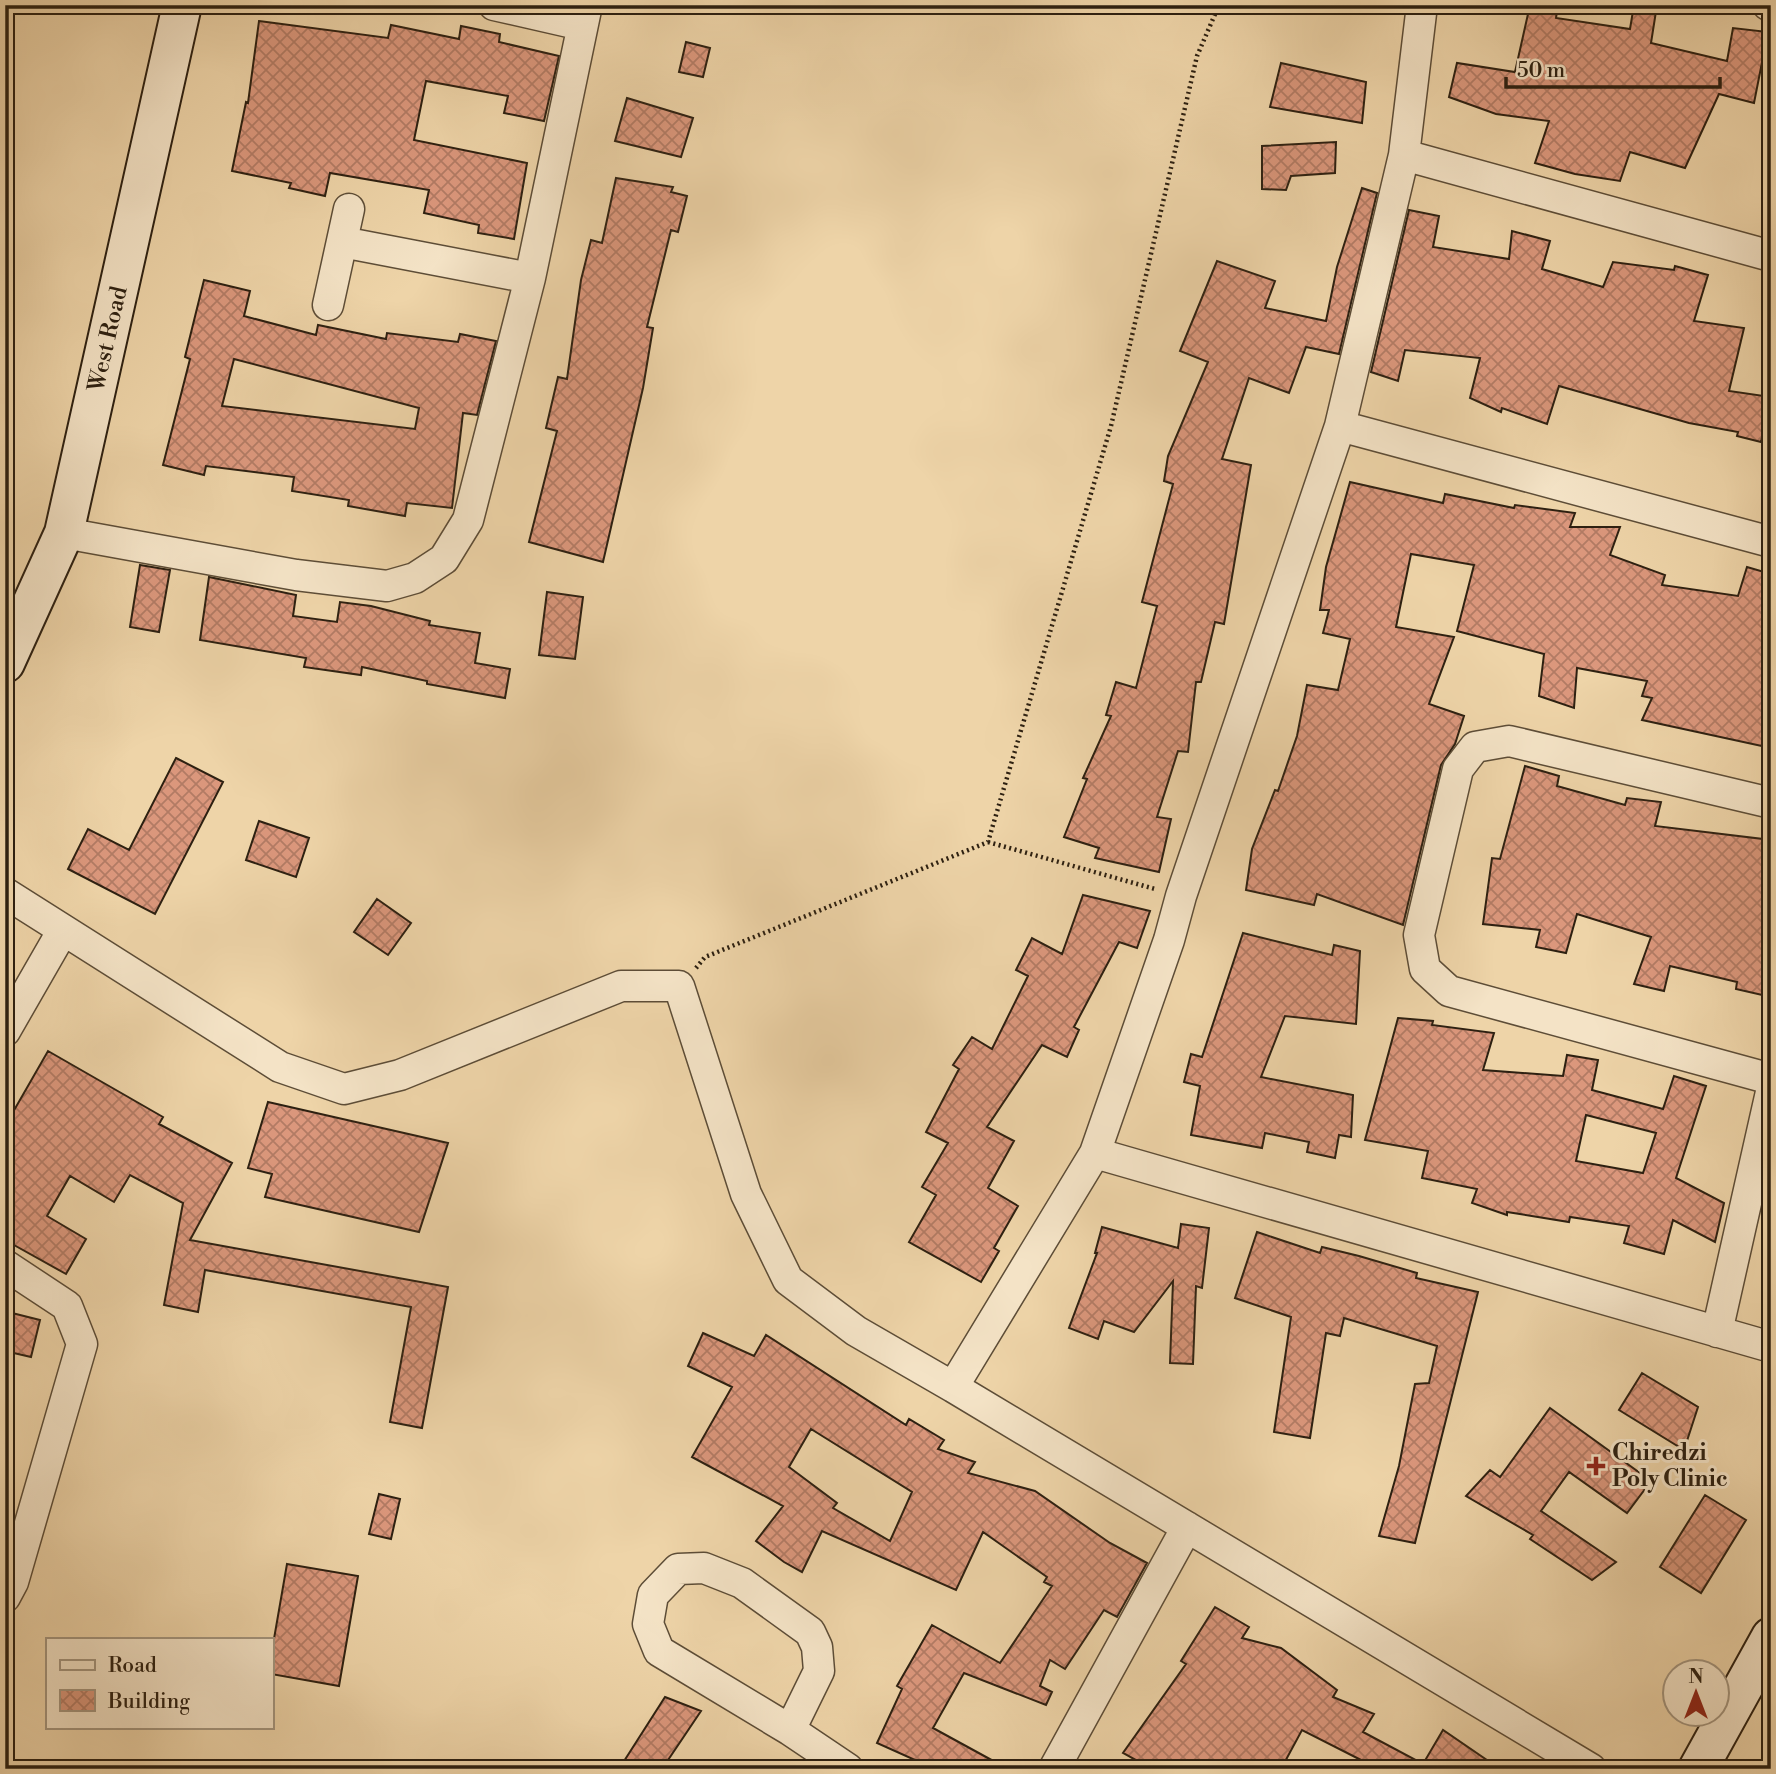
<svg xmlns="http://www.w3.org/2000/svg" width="1776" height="1774" viewBox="0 0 1776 1774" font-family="'Libre Bodoni',serif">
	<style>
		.building { fill: url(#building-cross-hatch); stroke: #2d2011; stroke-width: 2; fill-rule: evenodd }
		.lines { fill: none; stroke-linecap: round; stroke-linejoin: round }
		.street-casing { stroke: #5d4d37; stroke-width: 33 }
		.secondary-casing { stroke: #2d2011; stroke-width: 42 }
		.path { stroke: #2d2011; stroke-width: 4.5; stroke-dasharray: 2 3.5; stroke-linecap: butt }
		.street { stroke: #f4e3c6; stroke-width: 30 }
		.secondary { stroke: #f4e3c6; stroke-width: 38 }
		.poi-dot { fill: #8f2418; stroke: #f4e3c6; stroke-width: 2.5 }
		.labels { text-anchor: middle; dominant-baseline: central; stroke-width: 6; stroke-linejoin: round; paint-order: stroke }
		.street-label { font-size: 23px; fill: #2d2011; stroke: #f4e3c6 }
		.poi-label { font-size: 23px; font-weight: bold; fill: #2d2011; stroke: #f4e3c6; text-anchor: start }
	</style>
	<defs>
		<pattern id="building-cross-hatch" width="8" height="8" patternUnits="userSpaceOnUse" patternTransform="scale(1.75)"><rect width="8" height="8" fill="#db977c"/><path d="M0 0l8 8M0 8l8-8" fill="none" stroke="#b27b64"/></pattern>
	</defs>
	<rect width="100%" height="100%" fill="#eed4a8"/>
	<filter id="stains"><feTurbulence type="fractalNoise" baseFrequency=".00286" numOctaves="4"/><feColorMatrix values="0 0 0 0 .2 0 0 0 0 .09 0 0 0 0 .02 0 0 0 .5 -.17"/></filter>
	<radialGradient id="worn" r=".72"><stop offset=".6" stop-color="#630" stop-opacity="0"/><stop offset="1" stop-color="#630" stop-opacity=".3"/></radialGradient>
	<path class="building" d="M1530 5H1558L1556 18 1630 29 1634 5H1657L1651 43 1727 61 1733 28 1768 32 1754 103 1719 94 1685 168 1630 152 1620 181 1575 174 1535 163 1549 121 1496 114 1449 97 1457 63 1515 72Z
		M259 21 388 38 391 25 459 39 461 26 500 34 499 42 559 56 544 121 504 113 508 96 426 81 414 140 527 163 514 239 478 233 479 225 424 213 429 190 330 173 325 196 289 188 291 183 232 171 246 102 248 103Z
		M686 42 710 48 703 77 679 72Z
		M1281 63 1366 82 1362 123 1270 107Z
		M627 98 693 118 681 157 615 141Z
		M1336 142 1335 173 1291 176 1286 190 1262 189V146Z
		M616 178 673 187 671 192 687 196 678 232 671 230 647 327 653 328 643 388 603 562 529 542 557 431 546 428 558 377 567 379 581 280 591 240 602 243Z
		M1362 188 1377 193 1339 354 1306 347 1289 393 1249 378 1222 459 1251 465 1224 624 1215 622 1201 682H1196L1188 752 1178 751 1157 817 1171 819 1159 872 1095 858 1099 848 1064 837 1087 779 1083 778 1111 716 1106 715 1116 682 1136 688 1157 606 1142 602 1173 484 1164 481 1168 456 1208 362 1180 351 1217 261 1275 281 1265 308 1326 321 1337 267Z
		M1409 210 1439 216 1433 247 1509 259 1512 231 1550 241 1542 269 1603 287 1613 262 1674 270 1675 266 1708 275 1694 321 1744 328 1729 391 1771 397 1761 442 1737 436 1738 432 1689 423 1559 386 1547 424 1502 408 1501 412 1470 398 1480 358 1405 350 1398 381 1371 372Z
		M204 280 250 291 244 316 316 335 318 325 386 339 387 333 458 342 460 334 496 341 477 415 463 413 452 508 407 503 405 516 348 506 349 500 292 491 294 477 206 466 204 475 163 465 190 359 185 357ZM234 359 419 408 415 429 222 406Z
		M1350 482 1443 503 1445 494 1514 508 1515 505 1575 513 1570 527H1620L1610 555 1665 575 1662 585 1738 596 1747 567 1771 574V748L1642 720 1652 698 1642 696 1647 681 1577 668 1574 708 1539 696 1544 654 1457 631 1474 565 1411 554 1396 627 1454 637 1429 704 1464 716 1455 744 1441 765 1403 925 1317 894 1314 905 1246 890 1252 849 1275 790 1278 791 1297 736 1307 685 1338 690 1350 639 1323 633 1329 610H1320L1326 567Z
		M140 565 170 570 159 632 130 627Z
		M209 577 296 595 293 616 337 622 340 602 371 606 430 621 429 625 480 633 475 663 510 669 505 698 427 684V681L362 667 361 675 304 667 306 658 200 640Z
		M547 592 583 597 575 659 539 655Z
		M176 758 223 782 155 914 68 869 88 829 129 850Z
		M1525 766 1559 776 1557 786 1625 805 1627 798 1661 802 1655 826 1771 840V997L1736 989 1737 982 1670 966 1664 991 1634 984 1651 937 1577 914 1566 953 1536 947 1540 930 1483 924 1492 858 1500 859Z
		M259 821 309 838 296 877 246 860Z
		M1083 895 1150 911 1137 948 1119 942 1074 1027 1079 1030 1067 1057 1042 1045 987 1127 1014 1141 988 1188 1018 1206 994 1248 999 1251 981 1282 909 1242 936 1195 922 1187 948 1143 926 1132 959 1069 953 1065 972 1037 992 1049 1028 976 1016 970 1032 938 1062 954Z
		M377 899 411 923 388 955 354 932Z
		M1243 933 1332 955 1334 945 1360 951 1356 1024 1285 1016 1261 1077 1353 1095 1351 1137 1339 1135 1335 1158 1307 1152 1309 1142 1265 1133 1262 1148 1191 1135 1200 1086 1184 1082 1191 1054 1202 1057Z
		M1398 1018 1433 1021 1432 1025 1494 1033 1483 1070 1563 1076 1567 1055 1598 1060 1592 1090 1663 1109 1674 1076 1706 1086 1676 1178 1724 1203 1715 1242 1673 1220 1664 1254 1624 1243 1629 1226 1570 1217 1569 1222 1507 1212V1215L1472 1203 1477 1189 1422 1178 1428 1151 1365 1140ZM1586 1115 1656 1133 1643 1173 1576 1161Z
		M48 1051 163 1117 159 1124 232 1163 190 1240 448 1287 422 1428 390 1422 411 1307 205 1270 198 1312 164 1305 183 1203 130 1175 114 1202 70 1176 47 1216 86 1239 66 1274 5 1240V1126Z
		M268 1102 448 1143 419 1232 265 1197 272 1174 248 1168Z
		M1181 1224 1209 1228 1202 1288 1196 1286 1193 1364 1170 1363 1173 1281 1134 1332 1104 1321 1098 1339 1069 1328 1097 1253H1095L1102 1227 1178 1248Z
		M1257 1232 1320 1253 1322 1247 1359 1256 1417 1273 1416 1278 1478 1292 1415 1543 1379 1536 1399 1466 1415 1384 1429 1383 1437 1346 1344 1318 1340 1336 1326 1333 1310 1438 1274 1432 1291 1317 1235 1298Z
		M12 1313 40 1320 31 1357 5 1351Z
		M703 1333 754 1356 766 1335 906 1425 909 1419 944 1440 938 1449 975 1462 968 1473 1035 1491 1110 1543 1147 1563 1117 1617 1104 1610 1065 1669 1050 1660 1040 1686 1052 1692 1046 1705 964 1673 933 1728 1008 1769H935L877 1743 902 1689 897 1686 932 1625 1000 1663 1052 1586 1044 1582 1047 1577 983 1532 956 1590 822 1531 802 1572 784 1562 756 1541 783 1506 692 1457 732 1387 688 1366ZM811 1429 912 1492 890 1541 833 1508 837 1503 789 1467Z
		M1642 1373 1698 1407 1684 1450 1619 1410Z
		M1550 1408 1651 1481 1627 1513 1569 1472 1541 1511 1616 1562 1592 1580 1530 1539 1533 1535 1466 1496 1490 1470 1500 1477Z
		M379 1494 400 1499 391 1539 369 1534Z
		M1705 1495 1746 1520 1701 1593 1660 1567Z
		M287 1564 358 1576 339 1686 271 1674V1656Z
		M1215 1607 1249 1627 1242 1638 1281 1648 1337 1690 1333 1697 1374 1714 1363 1732 1423 1764 1443 1730 1500 1769H1355L1361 1760 1302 1730 1281 1769H1152L1123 1753 1186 1664 1181 1661Z
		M665 1697 701 1711 662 1769H619Z"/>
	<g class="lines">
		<g class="street-casing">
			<path id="street" d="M494 5 582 25
				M1422 5 1404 155 1340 426 1181 896 1169 940 1095 1153 953 1387 1591 1769
				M1768 5 1771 6
				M1404 155 1771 256
				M342 242 530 278
				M328 305 349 209
				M1340 426 1771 542
				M64 533 296 575 387 586 415 578 444 559 468 520 530 278 587 5
				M1771 803 1509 741 1475 747 1458 769 1419 935 1425 969 1449 991 1771 1079
				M5 893 280 1067 344 1089 400 1075 621 986H679L746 1194 788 1280 856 1331 953 1387
				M5 1031 63 930
				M1095 1153 1771 1347
				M5 1265 67 1306 82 1344 13 1582 5 1597
				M1717 1332 1771 1092
				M790 1730 819 1671 817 1647 810 1632 742 1583 704 1568 678 1569 653 1595 648 1624 659 1651 790 1730 848 1769
				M1054 1769 1187 1527"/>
		</g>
		<g class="secondary-casing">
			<path id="secondary" d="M5 663 64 533 182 5
				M1698 1769 1771 1637"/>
		</g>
		<path class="path" d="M988 842 1155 889
			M696 968 705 957 988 842 1111 426 1197 56 1219 5"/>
		<use href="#street" class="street"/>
		<use href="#secondary" class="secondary"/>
	</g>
	<path class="poi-dot" d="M1592.5 1455.5h7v7h7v7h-7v7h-7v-7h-7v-7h7z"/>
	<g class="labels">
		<g class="street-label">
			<text transform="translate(108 339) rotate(-77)">West Road</text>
		</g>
		<g class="poi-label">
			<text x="1612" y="1453">Chiredzi<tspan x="1612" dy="26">Poly Clinic</tspan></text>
		</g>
	</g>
	<rect width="1776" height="1774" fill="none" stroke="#eed4a8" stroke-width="28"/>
	<rect x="7" y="7" width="1762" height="1760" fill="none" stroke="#2d2011" stroke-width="3.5"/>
	<rect x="14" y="14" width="1748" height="1746" fill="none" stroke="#2d2011" stroke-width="2"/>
	<rect x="46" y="1638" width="228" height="91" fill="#f4e3c6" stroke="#a4957e" stroke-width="2"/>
	<rect x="60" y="1660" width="35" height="10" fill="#f4e3c6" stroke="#a4957e" stroke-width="2"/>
	<text x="108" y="1672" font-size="21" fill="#2d2011">Road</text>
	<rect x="60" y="1690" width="35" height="21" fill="url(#building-cross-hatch)" stroke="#a4957e" stroke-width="2"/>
	<text x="108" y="1708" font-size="21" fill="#2d2011">Building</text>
	<g transform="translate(1696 1693)"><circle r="33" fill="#f4e3c6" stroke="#a4957e" stroke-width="2"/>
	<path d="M0-5L12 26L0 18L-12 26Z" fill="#8f2418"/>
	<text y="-10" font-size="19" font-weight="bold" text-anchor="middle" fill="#2d2011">N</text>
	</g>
	<path d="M1506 77v10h214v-10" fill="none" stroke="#2d2011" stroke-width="3.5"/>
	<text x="1517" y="77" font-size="21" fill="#2d2011" stroke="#f4e3c6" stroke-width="5" paint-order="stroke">50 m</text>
	<rect width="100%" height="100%" filter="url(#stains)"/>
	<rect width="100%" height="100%" fill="url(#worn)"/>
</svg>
